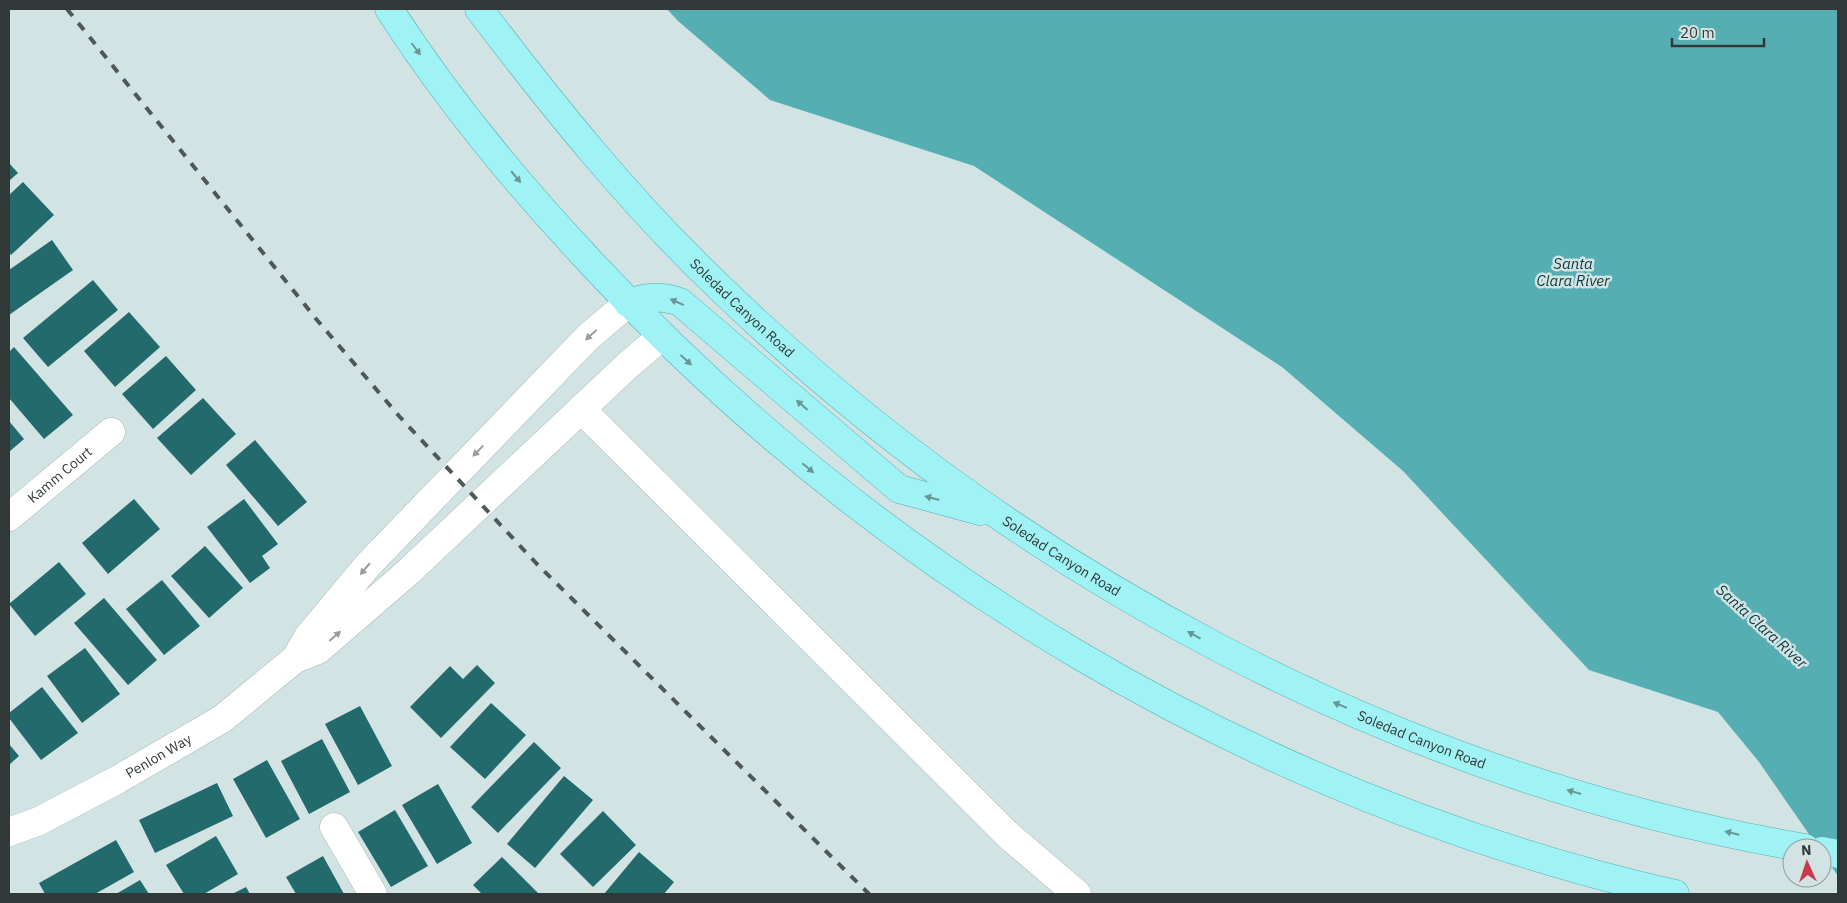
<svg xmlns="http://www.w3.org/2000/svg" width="1847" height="903" viewBox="0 0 1847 903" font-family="'IBM Plex Sans',sans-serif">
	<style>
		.water { fill: #55afb2 }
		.building { fill: #236a6c }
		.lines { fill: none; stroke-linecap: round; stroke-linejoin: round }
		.minor-casing { stroke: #a9baba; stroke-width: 29 }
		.major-casing { stroke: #50acae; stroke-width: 29 }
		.minor { stroke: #fff; stroke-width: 28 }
		.major { stroke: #a0f3f5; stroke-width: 28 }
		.rail { stroke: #4f5858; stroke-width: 4; stroke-dasharray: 9 9; stroke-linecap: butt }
		.oneway { fill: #689696 }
		.oneway2 { fill: #989c9c }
		.labels { text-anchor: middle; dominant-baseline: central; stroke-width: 5; stroke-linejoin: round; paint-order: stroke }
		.street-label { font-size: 14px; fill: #313838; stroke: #d2e3e4 }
		.water-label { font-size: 15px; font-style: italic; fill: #0c393a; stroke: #d2e3e4 }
	</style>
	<rect width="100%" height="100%" fill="#d2e3e4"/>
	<path class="water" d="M667 9H1838V876L1759 762 1718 712 1589 670 1403 471 1282 367 974 166 770 100 678 21Z"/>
	<path class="building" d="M9 163 18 173 9 181Z
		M23 182 54 215 11 255 9 252V195Z
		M52 240 73 270 9 315V270Z
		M93 280 118 310 48 367 23 338Z
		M129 312 160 347 115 387 84 351Z
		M14 347 73 415 44 439 9 398V352Z
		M166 356 196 390 153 429 122 394Z
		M203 398 236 434 191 475 157 438Z
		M9 421 24 439 9 452Z
		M255 440 307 502 278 526 226 465Z
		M134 499 160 529 108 574 82 543Z
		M244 499 278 544 262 556 270 568 250 583 207 527Z
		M205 546 243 588 209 618 171 576Z
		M59 562 86 594 35 636 9 604Z
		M162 580 200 626 164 655 126 609Z
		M104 598 157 660 128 685 74 623Z
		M85 648 120 694 82 723 47 676Z
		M477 665 495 683 441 738 410 707 450 666 463 679Z
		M42 687 78 733 41 760 9 718V713Z
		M491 703 526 735 485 779 450 747Z
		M360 706 392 766 358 785 325 724Z
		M322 739 350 792 309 814 281 761Z
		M534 742 561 768 498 833 471 807Z
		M9 744 19 756 9 765Z
		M267 760 300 819 266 838 233 779Z
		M564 776 593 800 535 868 507 844Z
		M217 783 233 816 155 853 139 820Z
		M438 784 472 843 437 864 402 805Z
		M395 810 428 866 391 887 358 832Z
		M603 811 636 845 593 887 560 854Z
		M216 836 238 874 204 894H184L166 865Z
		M116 840 134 872 95 894H45L39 883Z
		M639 852 674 882 664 894H604Z
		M323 856 344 894H296L286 877Z
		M502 857 539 894H482L473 885Z
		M140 880 149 894H116Z
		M246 887 250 894H232Z"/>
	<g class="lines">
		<g class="minor-casing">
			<g id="minor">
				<path d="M628 303 588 337 368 565 308 637 295 659 318 650 407 573 627 366 661 337"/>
				<path d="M581 409 1009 836 1077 894"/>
				<path id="s1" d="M9 517 111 432"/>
				<path d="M334 827 373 894"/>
				<path id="s2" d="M9 832 39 821 117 780 222 719 295 659"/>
			</g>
		</g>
		<g class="major-casing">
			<g id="major">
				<path d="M389 9C445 96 512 178 583 254 874 570 1256 798 1675 894"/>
				<path id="s3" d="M479 9C552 105 628 200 716 284 1013 572 1396 778 1805 848"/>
				<path d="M628 303C647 296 661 296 680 302L899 489 980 511"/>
				<path d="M1822 851 1838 854"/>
			</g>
		</g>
		<use href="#minor" class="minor"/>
		<use href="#major" class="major"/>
		<path class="rail" d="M67 9 317 320 399 416 536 563 869 894"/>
	</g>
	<defs><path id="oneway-solid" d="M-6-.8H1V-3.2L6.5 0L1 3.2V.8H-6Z" transform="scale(1.25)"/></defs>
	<g class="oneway">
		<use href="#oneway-solid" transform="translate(416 49) rotate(53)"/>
		<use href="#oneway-solid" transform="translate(516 177) rotate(50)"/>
		<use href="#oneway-solid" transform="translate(677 302) rotate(-156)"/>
		<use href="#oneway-solid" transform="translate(686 360) rotate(43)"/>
		<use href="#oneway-solid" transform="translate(802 405) rotate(-139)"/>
		<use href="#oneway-solid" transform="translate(808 468) rotate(40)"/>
		<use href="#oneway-solid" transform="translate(932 498) rotate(-165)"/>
		<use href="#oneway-solid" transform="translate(1194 635) rotate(-151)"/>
		<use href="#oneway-solid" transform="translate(1340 705) rotate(-157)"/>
		<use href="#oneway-solid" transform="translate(1574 792) rotate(-164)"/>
		<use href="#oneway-solid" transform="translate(1732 833) rotate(-167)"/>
	</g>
	<g class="oneway2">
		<use href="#oneway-solid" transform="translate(591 335) rotate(138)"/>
		<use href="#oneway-solid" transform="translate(478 451) rotate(134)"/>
		<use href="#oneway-solid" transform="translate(365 569) rotate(130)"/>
		<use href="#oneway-solid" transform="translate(335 636) rotate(-41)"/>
	</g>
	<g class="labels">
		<g class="street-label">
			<text stroke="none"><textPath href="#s3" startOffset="399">Soledad Canyon Road</textPath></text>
			<text stroke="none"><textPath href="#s1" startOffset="66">Kamm Court</textPath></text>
			<text stroke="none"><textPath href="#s3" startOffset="804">Soledad Canyon Road</textPath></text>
			<text stroke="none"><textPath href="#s3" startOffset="1209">Soledad Canyon Road</textPath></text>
			<text stroke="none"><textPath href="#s2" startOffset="168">Penlon Way</textPath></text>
		</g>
		<g class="water-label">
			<text x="1573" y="263">Santa<tspan x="1573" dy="17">Clara River</tspan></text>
			<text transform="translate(1762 626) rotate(42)">Santa Clara River</text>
		</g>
	</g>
	<rect width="1847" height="903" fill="none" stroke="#313838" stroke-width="20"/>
	<g transform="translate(1807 863) rotate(357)"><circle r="24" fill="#d2e3e4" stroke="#929f9f"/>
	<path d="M0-4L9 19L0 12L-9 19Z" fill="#ca3a4d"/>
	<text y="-8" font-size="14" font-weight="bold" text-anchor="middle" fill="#313838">N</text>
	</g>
	<path d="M1672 38v8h92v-8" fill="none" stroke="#313838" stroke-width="2.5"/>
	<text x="1680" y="38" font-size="15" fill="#313838" stroke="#d2e3e4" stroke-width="4" paint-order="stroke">20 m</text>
</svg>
